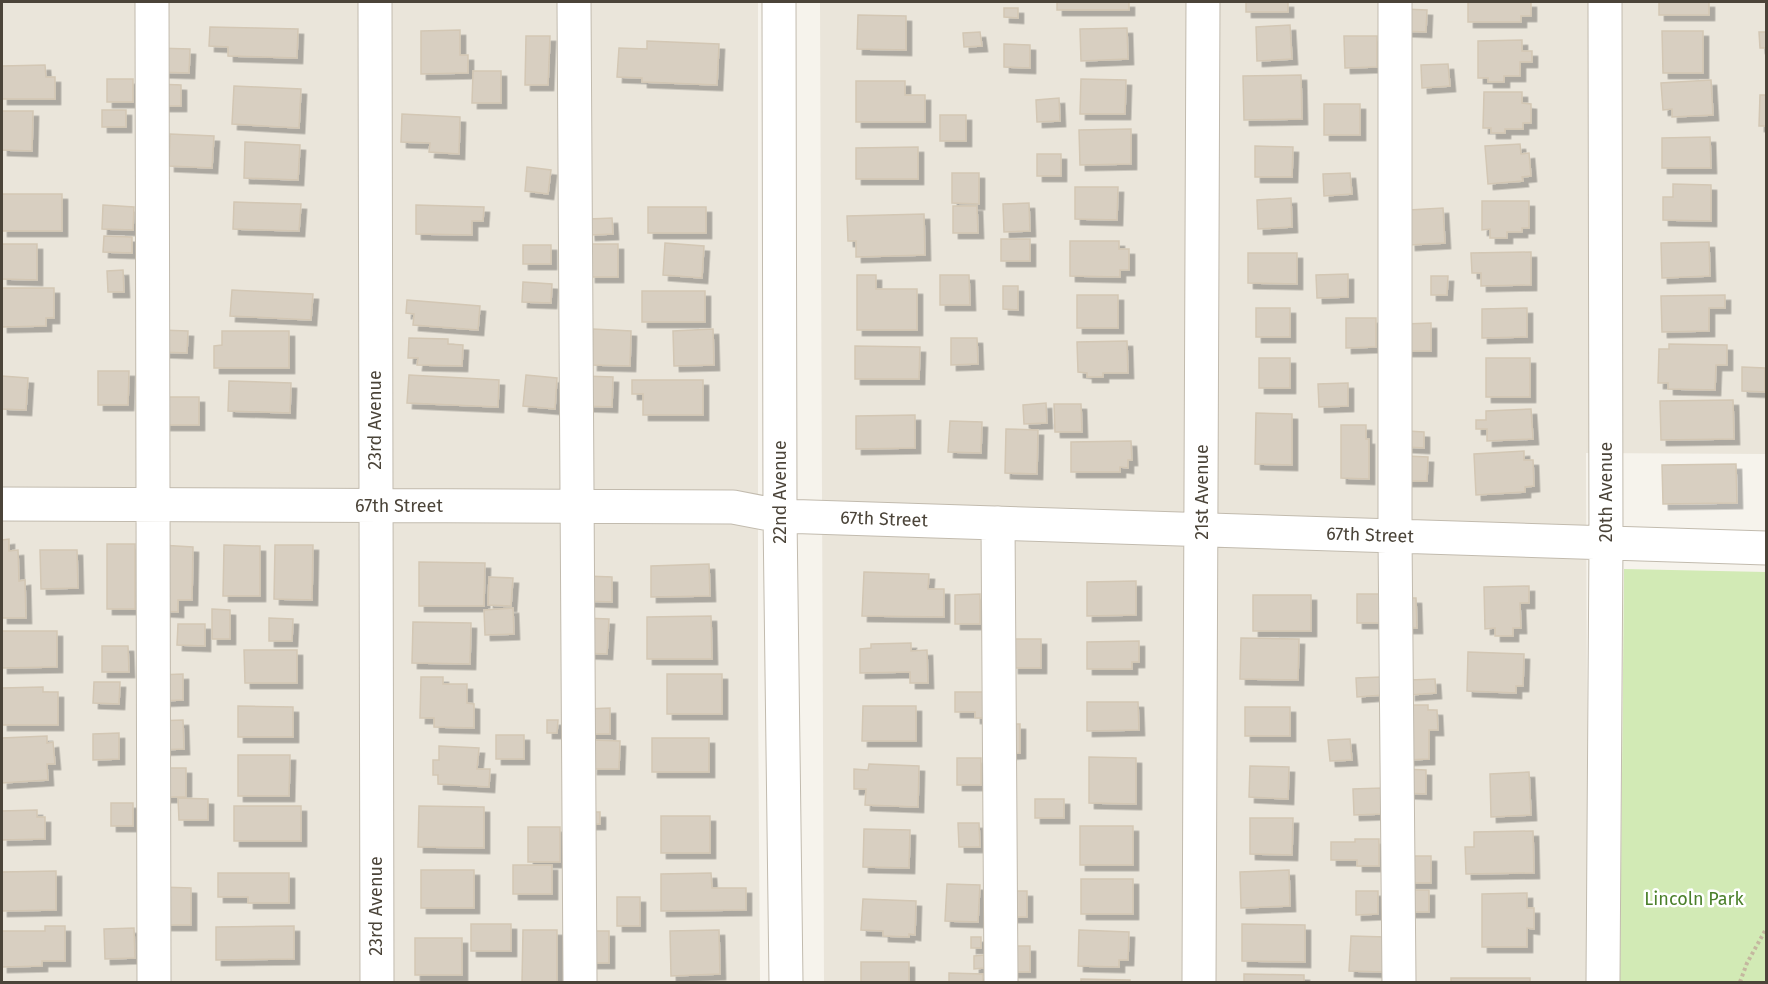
<svg xmlns="http://www.w3.org/2000/svg" width="1768" height="984" viewBox="0 0 1768 984" font-family="'Fira Sans',sans-serif">
	<style>
		.residential { fill: #eae5da }
		.green { fill: #d2eab5 }
		.building { fill: #d8cfc1; stroke: #d3c7b4; stroke-width: 1.5; filter: url(#shadow) }
		.lines { fill: none; stroke-linecap: round; stroke-linejoin: round }
		.minor-casing { stroke: #c2bbae; stroke-width: 35 }
		.path { stroke: #c4b79f; stroke-width: 4; stroke-dasharray: 3 3; stroke-linecap: butt }
		.minor { stroke: #fff; stroke-width: 33 }
		.labels { text-anchor: middle; dominant-baseline: central; stroke-width: 5; stroke-linejoin: round; paint-order: stroke }
		.street-label { font-size: 18px; fill: #4b4439; stroke: #fff }
		.park-label { font-size: 18px; fill: #4a7f2a; stroke: #fff }
	</style>
	<defs>
		<filter id="shadow"><feDropShadow dx="5.5" dy="5.5" stdDeviation="0" flood-color="#0004"/></filter>
	</defs>
	<rect width="100%" height="100%" fill="#f6f3ec"/>
	<path class="residential" d="M2 2H758V693L760 982H2Z
		M820 2H1766V454L1586 453 1588 982H824Z"/>
	<path class="green" d="M1624 569 1766 572V982H1620Z"/>
	<path class="building" d="M1057 2H1129V10H1057Z
		M1246 2H1288V12H1246Z
		M1468 2H1531V16H1521V22H1468Z
		M1659 2H1709V15H1659Z
		M1004 8H1018V18L1004 17Z
		M1403 9 1427 10 1426 32 1403 31Z
		M858 15 906 16V50L857 49Z
		M1290 25 1292 59 1257 61 1256 27Z
		M210 27 298 29 297 58 228 56V47L209 46Z
		M1127 28 1128 59 1081 61 1080 29Z
		M460 30V55H468V73L421 74V31Z
		M1662 31H1703V73H1663Z
		M980 32 982 46 964 47 963 33Z
		M1759 32H1766V48H1760Z
		M526 36H550L548 85H525Z
		M1344 36H1377V67L1345 68Z
		M1522 40V51H1532V62H1520V76H1504V82H1488V78H1478V41Z
		M647 41 719 44 717 85 642 82V78L617 77 619 48 647 49Z
		M1004 44 1030 45V68L1004 67Z
		M155 48 190 49 189 73 154 72Z
		M1448 64 1450 86 1422 88 1421 65Z
		M45 65 46 77H55V99H2V66Z
		M473 71H501V103H472Z
		M1301 75 1302 119 1244 120 1243 76Z
		M107 79H133V102H107Z
		M1081 79 1126 80 1125 114H1080Z
		M1711 80 1713 115 1672 117V109L1663 110 1661 83Z
		M856 81H905V95H925V122H856Z
		M155 84 181 85V106H155Z
		M234 86 301 89 299 128 232 124Z
		M1484 92H1522V103L1531 104V123H1523V129H1505V133H1491V128H1483Z
		M1760 95H1766V126H1759Z
		M1059 98 1060 121 1037 122 1036 100Z
		M1324 104H1360V135H1324Z
		M102 110H126V127H102Z
		M2 111H33L32 151 2 150Z
		M402 114 460 117 459 154 429 152 430 143 401 142Z
		M940 115H966V141H940Z
		M1131 129V164L1080 165 1079 130Z
		M170 134 214 136 212 168 169 166Z
		M1710 137 1711 168H1662V138Z
		M245 142 300 145 298 180 244 178Z
		M1520 144 1521 154 1529 153 1531 176 1522 177 1523 181 1488 184 1485 146Z
		M1255 146 1293 147 1292 177H1255Z
		M918 147V179H856V148Z
		M1037 154H1061V176H1037Z
		M527 167 551 170 548 194 525 191Z
		M952 173H979V204L952 203Z
		M1350 173 1352 194 1324 196 1323 174Z
		M1673 184 1711 185V221L1663 220V197H1673Z
		M1075 187H1118L1117 220 1075 219Z
		M2 194H62V231H2Z
		M1291 198 1292 227 1258 229 1257 200Z
		M1482 201H1529V228H1522V232H1507V238H1490V229L1482 230Z
		M234 202 301 204 299 231 233 229Z
		M1029 203 1030 231 1004 232 1003 204Z
		M103 205 134 207 133 230 102 229Z
		M416 205 484 207 483 221H472V235L416 234Z
		M953 206H977L978 233H953Z
		M648 207H706V233H648Z
		M1443 208 1445 243 1410 245 1409 210Z
		M924 214 925 255 856 257V241H848L847 216Z
		M612 218 613 234 590 235 589 219Z
		M104 236 132 237V253L103 252Z
		M1001 239H1030V261H1001Z
		M1070 241H1119V249H1129V270H1120V277L1070 276Z
		M1709 242 1710 276 1662 278 1661 243Z
		M665 243 704 246 702 278 663 275Z
		M2 244H37V280L2 279Z
		M590 244H618V277H590Z
		M523 245H551V264H523Z
		M1531 252V285L1481 286V273H1472L1471 253Z
		M1248 253H1297V284L1248 283Z
		M123 270 124 292H108L107 271Z
		M1348 274V297L1317 298 1316 275Z
		M857 275H876V289H917V330H857Z
		M940 275H969L970 305H940Z
		M1431 276H1448L1447 295H1431Z
		M523 282 552 284 551 303 522 302Z
		M1003 286H1018V310L1003 309Z
		M2 288H54V318H46V326L2 327Z
		M232 290 313 294 311 320 230 316Z
		M642 291H705V322H642Z
		M1077 295H1118V328H1077Z
		M1725 295V308H1709V331L1662 332 1661 296Z
		M407 300 480 306 478 330 413 325 414 314 406 313Z
		M1256 308H1290V337H1256Z
		M1527 308V337L1482 338V309Z
		M1346 318H1376V347L1346 348Z
		M1431 323V351H1405L1404 324Z
		M593 329 631 331 630 366 592 365Z
		M713 329 714 365 674 366 673 331Z
		M160 330 188 331 187 353 159 352Z
		M222 331H289V368H214V346L222 345Z
		M409 338 448 339V344L463 345 462 366 417 365 418 358H408Z
		M951 338H977L978 364 951 365Z
		M1127 341 1128 373H1103V377H1087V373L1078 372 1077 342Z
		M1669 344 1727 345V365H1716L1715 390 1668 389V383H1658L1659 349H1669Z
		M855 346 920 347 919 379H855Z
		M1259 358H1290V388H1259Z
		M1486 358H1530V397H1486Z
		M1742 367 1765 368V392L1742 391Z
		M98 371H129L128 405H98Z
		M409 375 499 380 498 407 407 403Z
		M526 375 557 378 555 409 523 406Z
		M2 376 28 378 26 410 2 409Z
		M584 376 613 377 612 407 583 406Z
		M632 380H703V415H643V394H632Z
		M229 381 291 383 290 413 228 411Z
		M1348 383V406L1319 407 1318 384Z
		M166 397H199V425H165Z
		M1733 400 1734 439 1661 440 1660 401Z
		M1046 403 1047 423 1024 424 1023 405Z
		M1054 404H1081L1082 432H1055Z
		M1531 409 1533 439 1487 441V429H1476V420H1486V411Z
		M1256 413 1292 414V465L1255 464Z
		M915 415V448L856 449V416Z
		M950 421 982 422 981 453 948 452Z
		M1341 425H1366V439H1369V479L1341 478Z
		M1006 429 1038 430 1037 474 1005 473Z
		M1408 431 1424 432V448L1407 447Z
		M1131 441 1132 460H1128V468L1120 467V472H1071V442Z
		M1524 451V460H1533L1534 486 1525 487V492L1476 495 1474 454Z
		M1406 456 1428 457 1427 481H1405Z
		M1736 464 1737 503 1663 504 1662 465Z
		M9 539V551L18 550 19 581 25 580 26 618H2V540Z
		M107 544H135V609H107Z
		M160 545 193 547 192 600H178V612L159 611Z
		M224 545 260 546V596H223Z
		M275 545H313L312 600 274 599Z
		M40 550H77L78 588 41 589Z
		M419 562 485 563 484 606H419Z
		M709 564 710 596 651 597V566Z
		M864 572 929 574 928 589H944V617L862 616Z
		M586 576 612 577V602L585 601Z
		M489 577 513 578 511 606 488 605Z
		M1136 581V615L1087 616V582Z
		M1529 586V603H1520L1521 628H1513V636H1495V628L1485 629 1484 587Z
		M980 594V624H955V595Z
		M1357 594H1381V623H1357Z
		M1253 595H1311V631H1253Z
		M1401 598H1416L1417 628H1402Z
		M513 608 514 634 485 635 484 610Z
		M212 609 230 610V639H212Z
		M711 616 712 659H647V617Z
		M269 618 293 619 292 641H269Z
		M582 618 609 619 607 654 580 653Z
		M413 622 471 623 470 664 412 663Z
		M178 624H205V646L177 645Z
		M2 631H57V667L2 668Z
		M1241 638 1299 639 1298 680 1240 679Z
		M1013 639H1041V668H1013Z
		M1139 641V662H1132V669H1087V642Z
		M911 643V651L927 650 928 683H910V672L860 673V649L871 648V644Z
		M102 646H128L129 672H102Z
		M244 650H297V683H245Z
		M1468 652 1524 654 1523 686H1516V693L1467 691Z
		M183 674V700L158 701 157 675Z
		M667 674H722V714H667Z
		M421 677H443V684H467V703L474 704V728L434 727V718H420Z
		M1381 677 1383 695 1357 697 1356 678Z
		M1435 679 1436 693 1410 695V680Z
		M94 682H120L119 704 93 703Z
		M43 687V692H58V725H2V688Z
		M955 692H983V718H975V712H955Z
		M1087 702H1138L1139 730 1087 731Z
		M1405 705H1428V710H1437L1438 730H1429V759L1406 760Z
		M238 706 293 707V737H238Z
		M863 706H916V741H862Z
		M1245 707H1290V736H1245Z
		M610 708V734H586L585 709Z
		M183 720 184 749 155 750V721Z
		M547 720H558L557 733H547Z
		M1004 724H1020V753L1004 754Z
		M119 733V759L93 760V734Z
		M496 735H524V759H496Z
		M47 736V743L53 742 55 764H47L48 780 2 783V738Z
		M652 738H709V772H652Z
		M1350 739 1352 760 1330 761 1328 740Z
		M593 740 620 741 619 769H592Z
		M439 746 479 748 477 769H490L489 787 438 784V775H433V760H439Z
		M238 755H290L289 796H238Z
		M1089 757 1136 758V804L1089 803Z
		M957 758H981V785H957Z
		M869 764 919 766 918 807 865 805 866 789H854V769L868 770Z
		M1250 766 1289 767 1288 799 1249 797Z
		M162 768H186V797H162Z
		M1403 769 1426 770V794L1403 793Z
		M1529 772 1531 815 1491 817 1490 774Z
		M1382 788 1383 814 1354 815 1353 789Z
		M178 798 208 799V820H179Z
		M1035 799H1064V818H1035Z
		M111 803H133V826H111Z
		M234 806H301V841H234Z
		M419 806 484 807V848L418 847Z
		M37 810V817H45V839L2 840V811Z
		M589 812H600V824H590Z
		M661 816H710V853H661Z
		M1250 818H1293L1292 855 1250 854Z
		M958 823H979L980 847H959Z
		M1080 826H1133V865H1080Z
		M528 827H560V862H528Z
		M864 829 910 830 909 868 863 867Z
		M1533 831 1534 873 1466 874 1465 847H1474V832Z
		M1355 839H1379V866H1357V860H1331V842H1355Z
		M1405 856H1431V883H1405Z
		M513 865H552V894H513Z
		M421 870H474V908H421Z
		M1289 870 1290 906 1241 908 1240 872Z
		M56 871V910L2 911V872Z
		M218 873H289V903H248V897H218Z
		M711 873 712 888H746V910L661 911V874Z
		M1081 879H1133V914H1081Z
		M947 884 980 885 978 922 945 921Z
		M161 887 191 888V925H160Z
		M1406 890H1429V912H1406Z
		M1004 891H1027V917H1004Z
		M1356 891H1378V914L1356 915Z
		M1527 893V908H1534V929L1527 928V947H1482V894Z
		M617 897H640V926H617Z
		M863 899 916 901 915 935 909 934V937L883 936V931L861 930Z
		M471 924H511V951H471Z
		M1242 924 1305 925V962L1242 961Z
		M45 926H65V961H42V966L2 967V931H45Z
		M294 926V959L216 960V927Z
		M134 928 135 958 105 959 104 929Z
		M523 930H557V982H522Z
		M719 930 720 974 671 976 670 931Z
		M1079 930 1129 932 1128 960H1119V967L1078 966Z
		M585 931H609V963H584Z
		M1351 936 1386 937 1384 972 1349 971Z
		M971 937H981V948H971Z
		M415 938H462V975H415Z
		M1005 946H1030V972H1005Z
		M984 955V968L974 969V956Z
		M861 962H909V982H861Z
		M949 973 983 974V982H949Z
		M1244 974 1304 975V982H1244Z
		M1451 978H1530V982H1451Z
		M1081 979 1130 980V982H1081Z"/>
	<g class="lines">
		<g class="minor-casing">
			<path id="minor" d="M152 2 154 982
				M375 2 377 982
				M574 2 580 982
				M779 2 780 516 786 982
				M1395 2V536L1399 982
				M2 504 733 507 780 516 1766 548
				M998 523 1001 982
				M1199 982 1203 2
				M1603 982 1606 543 1605 2"/>
		</g>
		<path class="path" d="M1740 982 1747 963 1766 929"/>
		<use href="#minor" class="minor"/>
	</g>
	<g class="labels">
		<g class="street-label">
			<text transform="translate(375 420) rotate(-90)">23rd Avenue</text>
			<text transform="translate(780 492) rotate(-90)">22nd Avenue</text>
			<text transform="translate(1202 492) rotate(-90)">21st Avenue</text>
			<text transform="translate(1606 492) rotate(-90)">20th Avenue</text>
			<text x="399" y="506">67th Street</text>
			<text transform="translate(884 519) rotate(2)">67th Street</text>
			<text transform="translate(1370 535) rotate(2)">67th Street</text>
			<text transform="translate(376 906) rotate(-90)">23rd Avenue</text>
		</g>
		<g class="park-label">
			<text x="1694" y="899">Lincoln Park</text>
		</g>
	</g>
	<rect width="1768" height="984" fill="none" stroke="#4b4439" stroke-width="6"/>
</svg>
